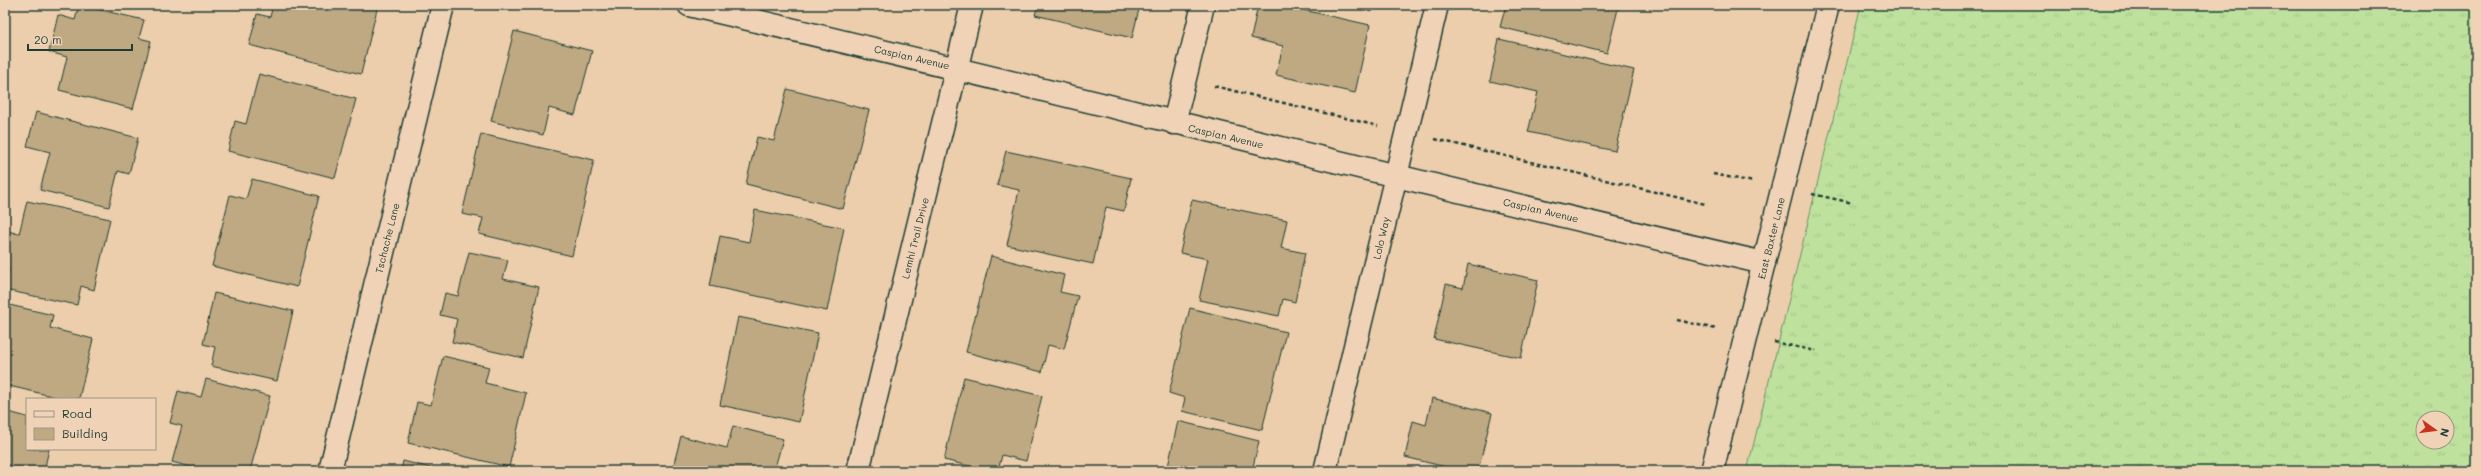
<svg xmlns="http://www.w3.org/2000/svg" width="2481" height="476" viewBox="0 0 2481 476" font-family="Mali,sans-serif">
	<style>
		.grass { fill: url(#grass-tufts); stroke: #6e9068; fill-rule: evenodd }
		.building { fill: #bea982; stroke: #1f3d34 }
		.lines { fill: none; stroke-linecap: round; stroke-linejoin: round }
		.minor-casing { stroke: #1f3d34; stroke-width: 25 }
		.major-casing { stroke: #1f3d34; stroke-width: 25 }
		.path { stroke: #1f3d34; stroke-width: 2.5; stroke-dasharray: 4 3; stroke-linecap: butt }
		.minor { stroke: #f0d3b7; stroke-width: 22 }
		.major { stroke: #f0d3b7; stroke-width: 22 }
		.labels { text-anchor: middle; dominant-baseline: central; stroke-width: 3; stroke-linejoin: round; paint-order: stroke }
		.street-label { font-size: 10px; fill: #1f3d34; stroke: #f0d3b7 }
	</style>
	<defs>
		<pattern id="grass-tufts" width="24" height="20" patternUnits="userSpaceOnUse"><rect width="24" height="20" fill="#bee29d"/><path d="M3 7l-1-3M5 7V3M7 7l1-3M15 17l-1-3M17 17v-4M19 17l1-3" fill="none" stroke="#a3c388"/></pattern>
	</defs>
	<rect width="100%" height="100%" fill="#ecceac"/>
	<filter id="ink" filterUnits="userSpaceOnUse"><feTurbulence type="fractalNoise" baseFrequency=".025" numOctaves="2"/><feDisplacementMap in="SourceGraphic" scale="8" xChannelSelector="R" yChannelSelector="G"/><feConvolveMatrix kernelMatrix="1 2 1 2 8 2 1 2 1" color-interpolation-filters="sRGB"/></filter>
	<g filter="url(#ink)">
		<path class="grass" d="M1861 5H2476V471H1747ZM2423 418H2447V442H2423Z"/>
		<path class="building" d="M79 5 144 20 139 38 151 41 133 109 59 90 67 57 49 52 58 15 75 20Z
			M273 5H378L361 74 249 45 257 14 270 17Z
			M1038 5H1140L1132 38 1035 15Z
			M1258 5H1281L1370 25 1355 93 1276 75 1283 46 1251 38Z
			M1342 5H1373L1372 12Z
			M1506 5H1619L1607 53 1500 27Z
			M514 31 592 51 575 115 549 108 543 135 491 121Z
			M1499 39 1634 70 1615 151 1528 132 1538 92 1490 81Z
			M259 74 356 99 335 178 228 151 235 121 246 124Z
			M787 89 869 110 843 209 746 184 757 137 774 141Z
			M36 112 138 138 129 174 118 171 109 207 40 190 50 152 27 146Z
			M481 134 594 160 572 256 479 234 483 218 462 214Z
			M1006 151 1131 178 1124 211 1106 207 1093 264 1007 245 1019 190 997 185Z
			M252 179 319 196 297 287 212 266 230 195 246 199Z
			M1192 200 1287 220 1281 248 1305 253 1295 302 1283 299 1279 316 1199 300 1208 259 1180 253Z
			M27 201 110 219 94 290 81 286 77 305 5 290 9 269 5 268V244L8 231 19 234Z
			M755 210 844 228 827 311 710 286 720 236 749 242Z
			M469 252 508 260 503 279 539 287 523 358 452 342 457 319 440 315 445 293 458 296Z
			M991 256 1064 275 1060 292 1078 296 1064 349 1048 345 1042 372 966 352Z
			M1468 264 1538 280 1521 358 1434 339 1446 284 1463 288Z
			M214 293 293 311 277 381 211 366 215 347 203 344Z
			M5 304 53 315 50 328 93 339 79 399H64L5 385Z
			M1190 308 1286 332 1262 430 1182 411 1185 398 1169 393Z
			M738 317 818 333 799 422 720 405Z
			M443 356 489 367 485 383 526 393 509 467 408 443 417 402 431 405Z
			M964 377 1042 396 1026 461 1002 455 998 471H990L944 460Z
			M206 379 270 396 250 471H206L172 462 182 426 170 423 178 391 201 397Z
			M1432 398 1492 413 1478 471H1462L1405 457 1413 421 1426 425Z
			M5 411 27 417V449H49L44 471H5Z
			M1178 421 1259 441 1252 471H1167Z
			M733 426 783 439 774 471H672L681 436 727 448Z
			M403 461 443 471H401Z"/>
		<g class="lines">
			<g class="minor-casing">
				<path id="minor" d="M689 5C1048 89 1405 181 1764 263
					M1174 123 1203 5
					M330 471 443 5
					M858 471 972 5
					M1325 471 1437 5"/>
			</g>
			<g class="major-casing">
				<path id="major" d="M1712 471 1828 5"/>
			</g>
			<path class="path" d="M1214 86 1378 126
				M1435 139 1705 204
				M1713 174 1754 182
				M1812 194 1853 203
				M1677 320 1716 329
				M1774 342 1816 351"/>
			<use href="#minor" class="minor"/>
			<use href="#major" class="major"/>
		</g>
	</g>
	<g class="labels">
		<g class="street-label">
			<text transform="translate(912 57) rotate(13)">Caspian Avenue</text>
			<text transform="translate(1226 136) rotate(13)">Caspian Avenue</text>
			<text transform="translate(1541 210) rotate(13)">Caspian Avenue</text>
			<text transform="translate(387 238) rotate(-76)">Tschache Lane</text>
			<text transform="translate(915 238) rotate(-76)">Lemhi Trail Drive</text>
			<text transform="translate(1381 238) rotate(-77)">Lolo Way</text>
			<text transform="translate(1771 238) rotate(-76)">East Baxter Lane</text>
		</g>
	</g>
	<rect width="2481" height="476" fill="none" stroke="#f0d3b7" stroke-width="20"/>
	<rect x="10" y="10" width="2461" height="456" fill="none" stroke="#1f3d34" stroke-width="1.5" filter="url(#ink)"/>
	<rect x="26" y="398" width="130" height="52" fill="#f0d3b7" stroke="#9c9783"/>
	<rect x="34" y="411" width="20" height="6" fill="#f0d3b7" stroke="#9c9783"/>
	<text x="62" y="418" font-size="12" fill="#1f3d34">Road</text>
	<rect x="34" y="428" width="20" height="12" fill="#bea982" stroke="#9c9783"/>
	<text x="62" y="438" font-size="12" fill="#1f3d34">Building</text>
	<g transform="translate(2435 430) rotate(104)"><circle r="19" fill="#f0d3b7" stroke="#9c9783"/>
	<path d="M0-3L7 15L0 10L-7 15Z" fill="#c8321e"/>
	<text y="-6" font-size="11" font-weight="bold" text-anchor="middle" fill="#1f3d34">N</text>
	</g>
	<path d="M28 44v6h104v-6" fill="none" stroke="#1f3d34" stroke-width="2"/>
	<text x="34" y="44" font-size="12" fill="#1f3d34" stroke="#f0d3b7" stroke-width="3" paint-order="stroke">20 m</text>
</svg>
